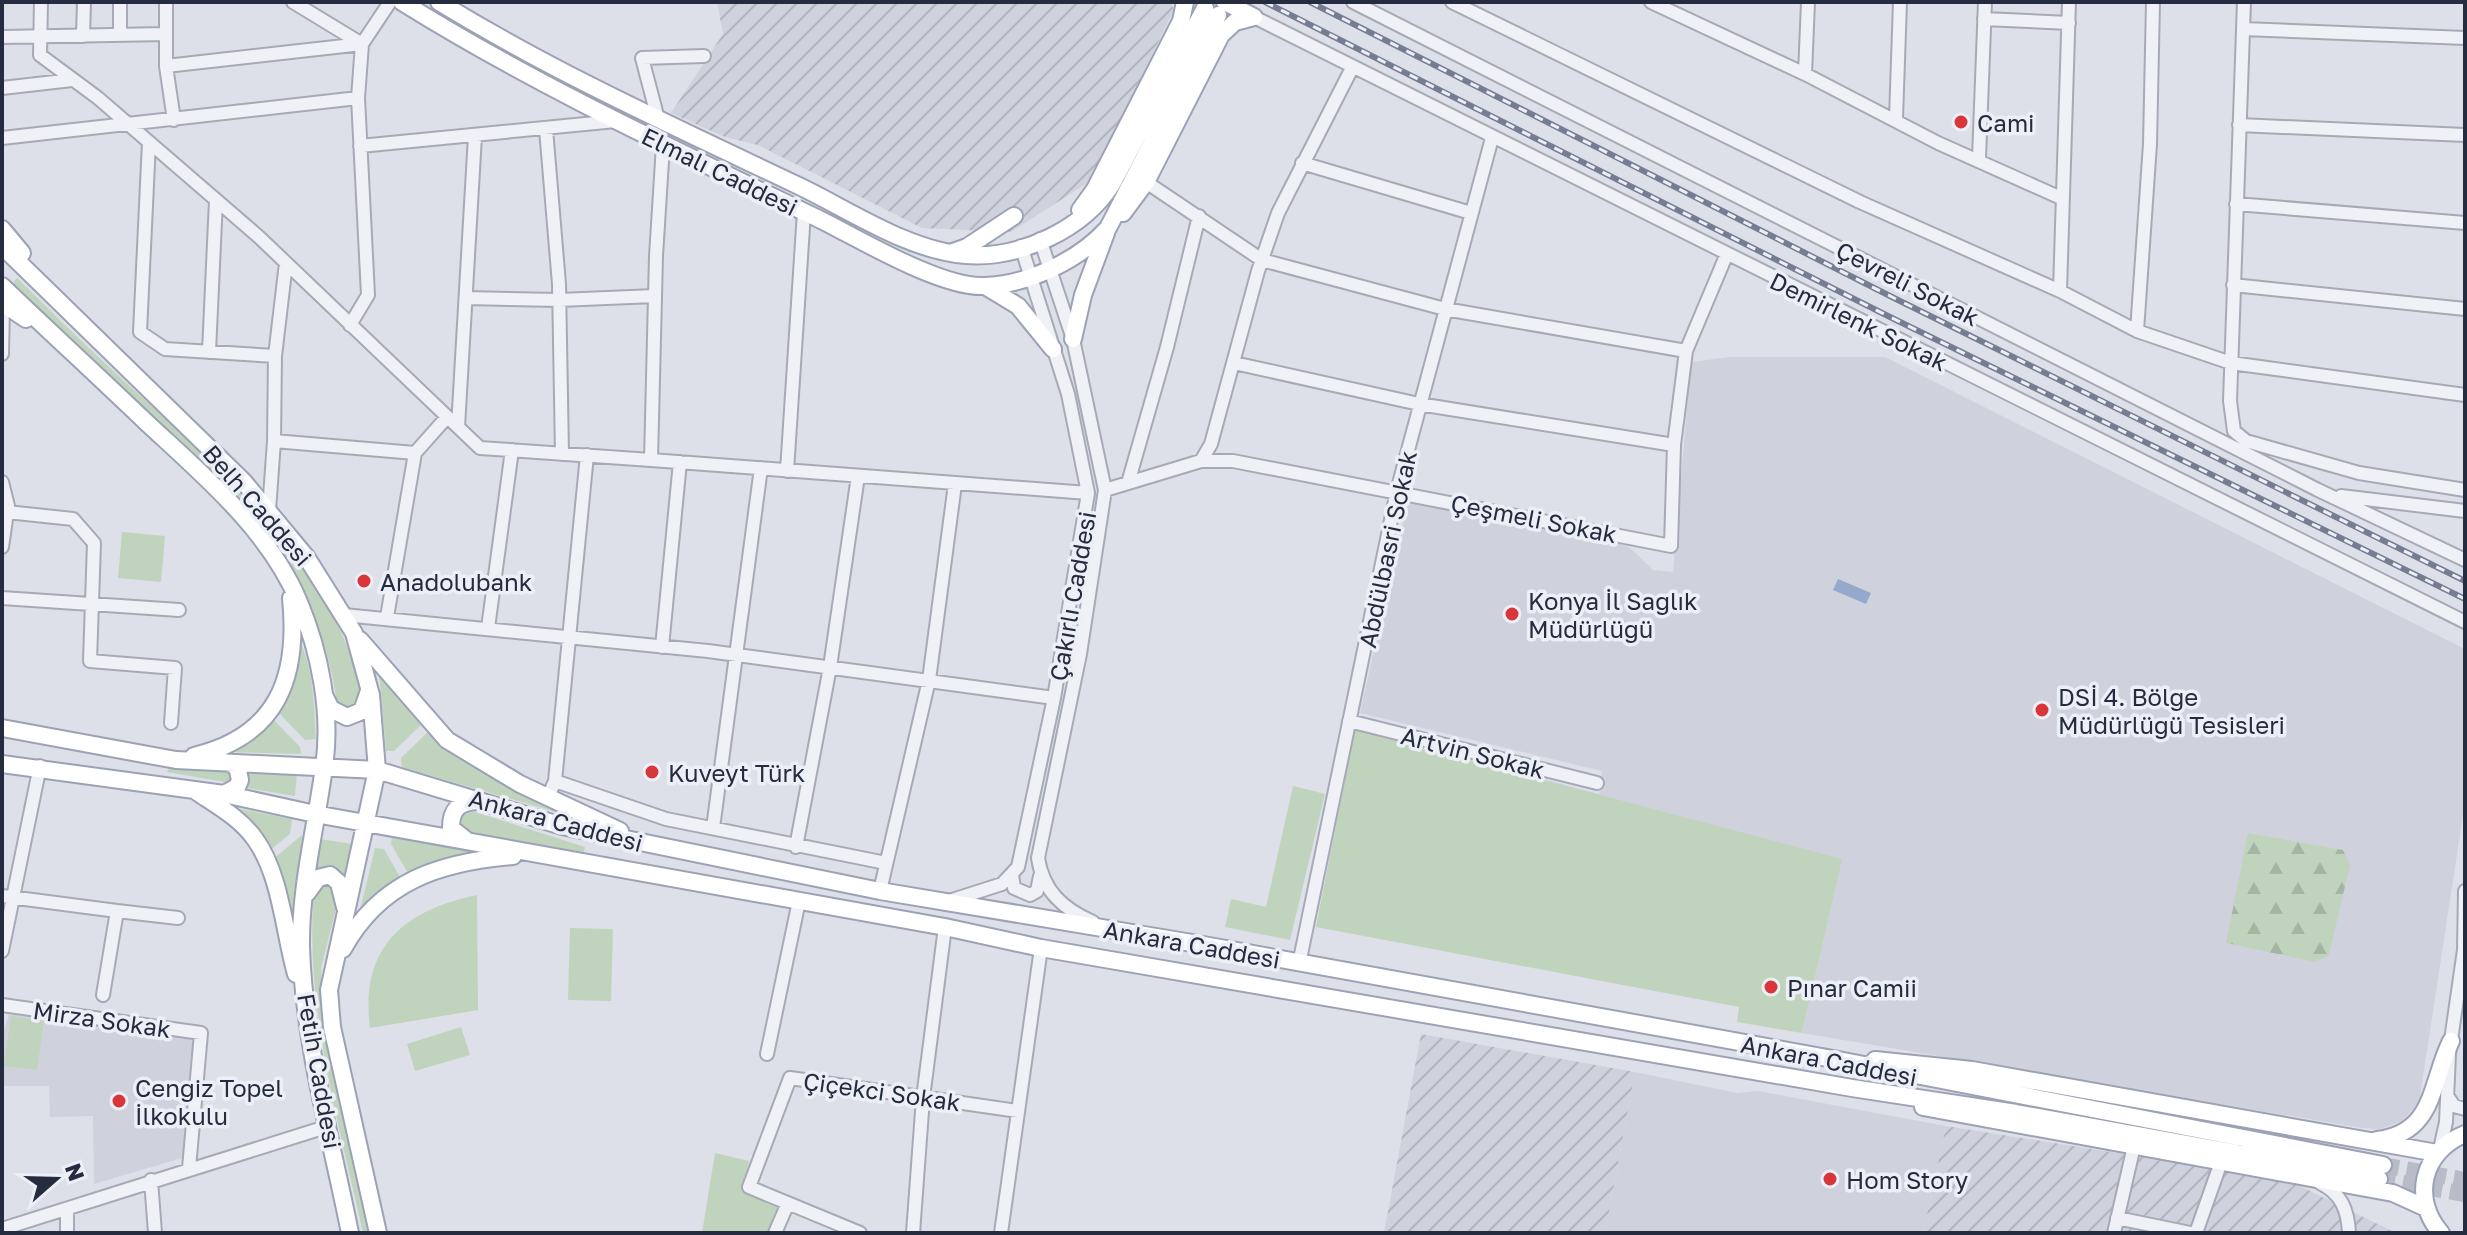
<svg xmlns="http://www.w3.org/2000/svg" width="2467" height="1235" viewBox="0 0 2467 1235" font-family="'Golos Text',sans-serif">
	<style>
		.built { fill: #cfd2dd }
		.industrial { fill: url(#industrial-furrows) }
		.green { fill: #c0d3bd }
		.forest { fill: url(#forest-firs) }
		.water { fill: url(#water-ripples) }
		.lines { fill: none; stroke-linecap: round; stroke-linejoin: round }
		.major-tunnel { stroke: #b8bcc6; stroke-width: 16; stroke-dasharray: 16 8; stroke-linecap: butt }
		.minor-casing { stroke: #a6aab6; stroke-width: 16 }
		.major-casing { stroke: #9ba2b5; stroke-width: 20 }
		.minor { stroke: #f0f1f6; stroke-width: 12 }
		.major { stroke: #fff; stroke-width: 16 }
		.rail-casing { stroke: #757d93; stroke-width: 6 }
		.rail { stroke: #eceff6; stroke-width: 3; stroke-dasharray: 9; stroke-linecap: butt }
		.poi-dot { fill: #d9363c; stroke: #eceff6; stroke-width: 3 }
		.labels { text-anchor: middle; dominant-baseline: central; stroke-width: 7; stroke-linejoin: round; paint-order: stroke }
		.poi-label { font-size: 24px; fill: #252c40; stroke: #eceff6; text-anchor: start }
		.street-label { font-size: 24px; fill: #252c40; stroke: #eceff6 }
	</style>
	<defs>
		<pattern id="industrial-furrows" width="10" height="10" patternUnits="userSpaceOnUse" patternTransform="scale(2)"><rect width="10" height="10" fill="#cfd2dd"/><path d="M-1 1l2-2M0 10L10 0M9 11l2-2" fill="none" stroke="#b2b4bf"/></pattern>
		<pattern id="forest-firs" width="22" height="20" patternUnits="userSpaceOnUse" patternTransform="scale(2)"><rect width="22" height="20" fill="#c0d3bd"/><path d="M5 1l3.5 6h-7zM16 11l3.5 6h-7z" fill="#a5b5a4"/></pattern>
		<pattern id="water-ripples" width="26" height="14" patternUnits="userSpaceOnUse" patternTransform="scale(2)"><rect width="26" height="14" fill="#94a9cc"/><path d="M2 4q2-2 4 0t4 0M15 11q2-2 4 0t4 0" fill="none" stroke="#798aa7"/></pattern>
	</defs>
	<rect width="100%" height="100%" fill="#dde0e8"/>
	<path class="built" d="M1730 357H1885L2465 649V802L2419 1103 2402 1121 2380 1129 2362 1128 1802 1033 1823 940 1316 927 1355 730 1599 794 1602 771 1360 713 1408 499 1604 537 1630 548 1653 570 1673 572 1691 362Z
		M9 1014 195 1037 182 1158 94 1184 93 1116 50 1117 49 1086H2V1036Z
		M1635 1072 1737 1093 1758 1091 1946 1126 1923 1233H1605Z"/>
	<path class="industrial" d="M717 2H1170L1174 9 1092 180 1011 232 922 228 758 145 725 137 671 113 723 34Z
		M1421 1034 1635 1072 1605 1233H1384Z
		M1946 1126 2288 1180 2396 1233H1923Z"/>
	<path class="green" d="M17 278C52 312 87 347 123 380 217 466 334 567 363 696L352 711 337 705C322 571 225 483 132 398 91 361 51 324 11 286Z
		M122 532 165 536 161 582 118 578Z
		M300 642C314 670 314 708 316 739L305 740 276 710 291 684Z
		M379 671 423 723 394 751H386Z
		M270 716 300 747 301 754 226 752Z
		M430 730 576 818 402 767 401 758Z
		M1355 730 1842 859 1802 1033 1737 1022 1739 1007 1316 927Z
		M169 768 233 770 231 783 167 772Z
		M249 771 297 773 295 796 247 788Z
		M1293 786 1325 794 1290 940 1225 927 1231 899 1266 907Z
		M230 807 292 819 290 834 268 852Z
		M472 811 585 847 584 852 469 835 462 830 460 816Z
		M302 835 295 941 271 861Z
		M392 838 473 851H477L446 858 408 873 391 844Z
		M319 839 353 844 343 879 316 871Z
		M375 848 384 849 400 877 360 910Z
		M329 881 339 897 321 968 326 1029 370 1233H363C338 1119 304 1007 314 890Z
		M477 895 478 1010 370 1028C360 948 402 911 477 895Z
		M570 928 613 929 611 1001 568 1000Z
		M11 1016 44 1021 37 1070 4 1066Z
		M461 1027 470 1055 415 1071 407 1044Z
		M715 1153 749 1161 744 1184 782 1202 771 1233H702Z"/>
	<path class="forest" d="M2248 833 2343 850 2350 865 2329 955 2315 962 2226 943Z"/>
	<path class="water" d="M1838 579 1871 593 1866 604 1833 590Z"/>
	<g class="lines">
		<path class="major-tunnel" d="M2383 1165 2465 1180
			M2379 1179 2465 1194"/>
		<g class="minor-casing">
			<path id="minor" d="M41 2 40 55 98 98 259 237 480 448 651 460
				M166 2V66
				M1353 2 2318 490 2465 560
				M1452 2 1860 202 2060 291 2137 331 2231 363 2465 395
				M1651 2 1805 74
				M1808 2 1805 74 1938 143 2061 198
				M2244 2 2230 401 2234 431 2246 441 2359 473 2465 490
				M1254 17 2465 622
				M1984 19 2069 23
				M2243 29 2465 38
				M120 35V2
				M83 36 84 2
				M2 37 166 34
				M2 88 72 80
				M1896 118 1900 2
				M658 119 642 58 704 56
				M174 120 166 66 362 44 293 2
				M2239 125 2465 135
				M546 129 559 284 562 454
				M2 138 358 98
				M149 142 140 332 165 349 275 356
				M663 145 656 256 651 460 1088 493
				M360 146 616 121
				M1979 158 1985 2
				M1302 163 1471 213
				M1146 182 1262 260 1445 309 1686 351
				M2236 204 2465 223
				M1040 239 1073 339 1105 490 1080 654 1038 858C1043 891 1063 909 1093 922
				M2233 285 2465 309
				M2060 291 2069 2
				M466 298 559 300 655 296
				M350 325 368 295 358 98 362 44 390 2
				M2137 331 2150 144 2153 2
				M209 352 216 200
				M2 354 3 304
				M1234 363 1419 404 1674 445
				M458 427 475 136
				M274 441 415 453
				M1201 461 1211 444 1258 271 1278 213 1352 68
				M787 471 804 212
				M2 482 8 506 2 547
				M1128 483 1167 347 1199 216
				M1105 490 1201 461H1233L1671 546 1674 445 1686 351 1726 256
				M2341 496 2465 511
				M269 511 274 441 275 356 286 263
				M7 512 73 519 94 543 90 661 175 668 171 723
				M2 598 179 610
				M344 615 708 651 1054 698
				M387 617 415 453 447 417
				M488 628 512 450
				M662 647 680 462
				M1349 721 1597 783
				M555 781 666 819 886 863
				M548 797 555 781 587 455
				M713 828 761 468
				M796 847 830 667 858 476
				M1012 875 1014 888 1030 895 1037 891 1040 876
				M880 891 929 680 955 484
				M2 896 117 911 103 995
				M952 900 1002 884 1018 867 1054 698 1088 493 1068 394 1021 246
				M117 911 178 918
				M2 951 40 766
				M1299 964 1397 491 1492 138
				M2 1005 201 1033 189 1168
				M767 1054 799 901
				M2448 1097 2454 1106 2465 1109
				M2440 1149 2446 1122 2449 1054 2464 950 2465 891
				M151 1180 155 1233
				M2320 1183C2341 1193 2348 1210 2349 1233
				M67 1209V1233
				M2117 1218 2190 1233
				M2 1229 329 1126
				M775 1233 788 1203
				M860 1233 749 1187 790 1078 1018 1111
				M913 1233 923 1098 945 927
				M1001 1233 1041 948
				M2114 1233 2134 1146
				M2196 1233 2221 1162"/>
		</g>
		<g class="major-casing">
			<path id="major" d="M402 2C535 85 676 150 817 218 858 238 940 288 984 286 1028 285 1079 260 1108 228L1218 15
				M439 2C555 73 677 128 799 186 851 211 909 251 966 255 1020 259 1084 229 1112 184L1205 8
				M1225 2 1254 17
				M1080 210 1095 189 1181 21 1185 2
				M1123 213 1146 182 1221 35 1235 22 1254 17
				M2 229 22 253
				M2 246 244 482 307 558 354 633 371 695 377 770 329 990 332 1027 378 1233
				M953 252 967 247 1014 216
				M2 286C50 332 99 377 147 423 203 475 269 530 299 602 320 652 332 713 324 767 316 827 300 887 301 947 304 1044 331 1138 350 1233
				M985 286 1018 306 1053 349
				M2 303 26 319
				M1073 339 1083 295 1106 233
				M360 640 447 740 520 784 620 831
				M325 697 331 709 347 717 362 711 369 691
				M2 728 176 760 377 770 562 826 880 891 1198 944 1833 1059 2383 1165
				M194 756C278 736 299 677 291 598
				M2 764 224 794 315 814 945 927 1041 948 1852 1088 2016 1113 2379 1179
				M197 792C218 806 240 818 255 839 281 875 284 932 296 974
				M224 794 237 787 240 780 237 766 225 762
				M466 840 451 828C451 809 459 802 477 801
				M307 893 318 878 330 875 339 883 345 907
				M343 949C380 881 440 862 513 856
				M1875 1060 1972 1070 2437 1153
				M1923 1107 2393 1193 2426 1208
				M2377 1140C2435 1133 2430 1084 2451 1041
				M2441 1233C2411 1199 2422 1151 2465 1134"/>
		</g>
		<use href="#minor" class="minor"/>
		<use href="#major" class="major"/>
		<g class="rail-casing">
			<path id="rail" d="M1265 2 1890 317 2465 599
				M1310 2 1894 298 2465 581"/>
		</g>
		<use href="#rail" class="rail"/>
	</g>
	<g class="poi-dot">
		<circle cx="1961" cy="122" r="8"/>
		<circle cx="364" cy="581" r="8"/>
		<circle cx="1512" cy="614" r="8"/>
		<circle cx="2042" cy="710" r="8"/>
		<circle cx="652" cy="772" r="8"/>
		<circle cx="1771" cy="987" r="8"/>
		<circle cx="119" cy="1101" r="8"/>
		<circle cx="1830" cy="1179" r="8"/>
	</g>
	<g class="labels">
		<g class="poi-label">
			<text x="1977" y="122">Cami</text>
			<text x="380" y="581">Anadolubank</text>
			<text x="1528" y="600">Konya İl Sağlık<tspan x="1528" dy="28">Müdürlüğü</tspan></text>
			<text x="2058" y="696">DSİ 4. Bölge<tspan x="2058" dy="28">Müdürlüğü Tesisleri</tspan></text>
			<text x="668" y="772">Kuveyt Türk</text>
			<text x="1787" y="987">Pınar Camii</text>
			<text x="135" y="1087">Cengiz Topel<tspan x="135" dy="28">İlkokulu</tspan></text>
			<text x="1846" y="1179">Hom Story</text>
		</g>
		<g class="street-label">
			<text transform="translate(720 171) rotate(26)">Elmalı Caddesi</text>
			<text transform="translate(1908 283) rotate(27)">Çevreli Sokak</text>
			<text transform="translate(1859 321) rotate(26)">Demirlenk Sokak</text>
			<text transform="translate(258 505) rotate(49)">Belh Caddesi</text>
			<text transform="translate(1534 518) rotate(11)">Çeşmeli Sokak</text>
			<text transform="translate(1387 549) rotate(-78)">Abdülbasri Sokak</text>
			<text transform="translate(1072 596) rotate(-80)">Çakırlı Caddesi</text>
			<text transform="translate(1473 752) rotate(14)">Artvin Sokak</text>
			<text transform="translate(556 820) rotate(15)">Ankara Caddesi</text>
			<text transform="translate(1192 944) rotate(10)">Ankara Caddesi</text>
			<text transform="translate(102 1019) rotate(8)">Mirza Sokak</text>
			<text transform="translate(1829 1060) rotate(11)">Ankara Caddesi</text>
			<text transform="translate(320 1071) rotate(80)">Fetih Caddesi</text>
			<text transform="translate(882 1091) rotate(8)">Çiçekci Sokak</text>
		</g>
	</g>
	<rect width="2467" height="1235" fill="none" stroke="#252c40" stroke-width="8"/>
	<g transform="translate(56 1179) rotate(70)" stroke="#eceff6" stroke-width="6" paint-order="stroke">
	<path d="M0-6L14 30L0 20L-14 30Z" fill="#252c40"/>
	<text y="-12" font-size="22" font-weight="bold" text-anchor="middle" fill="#252c40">N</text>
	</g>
</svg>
